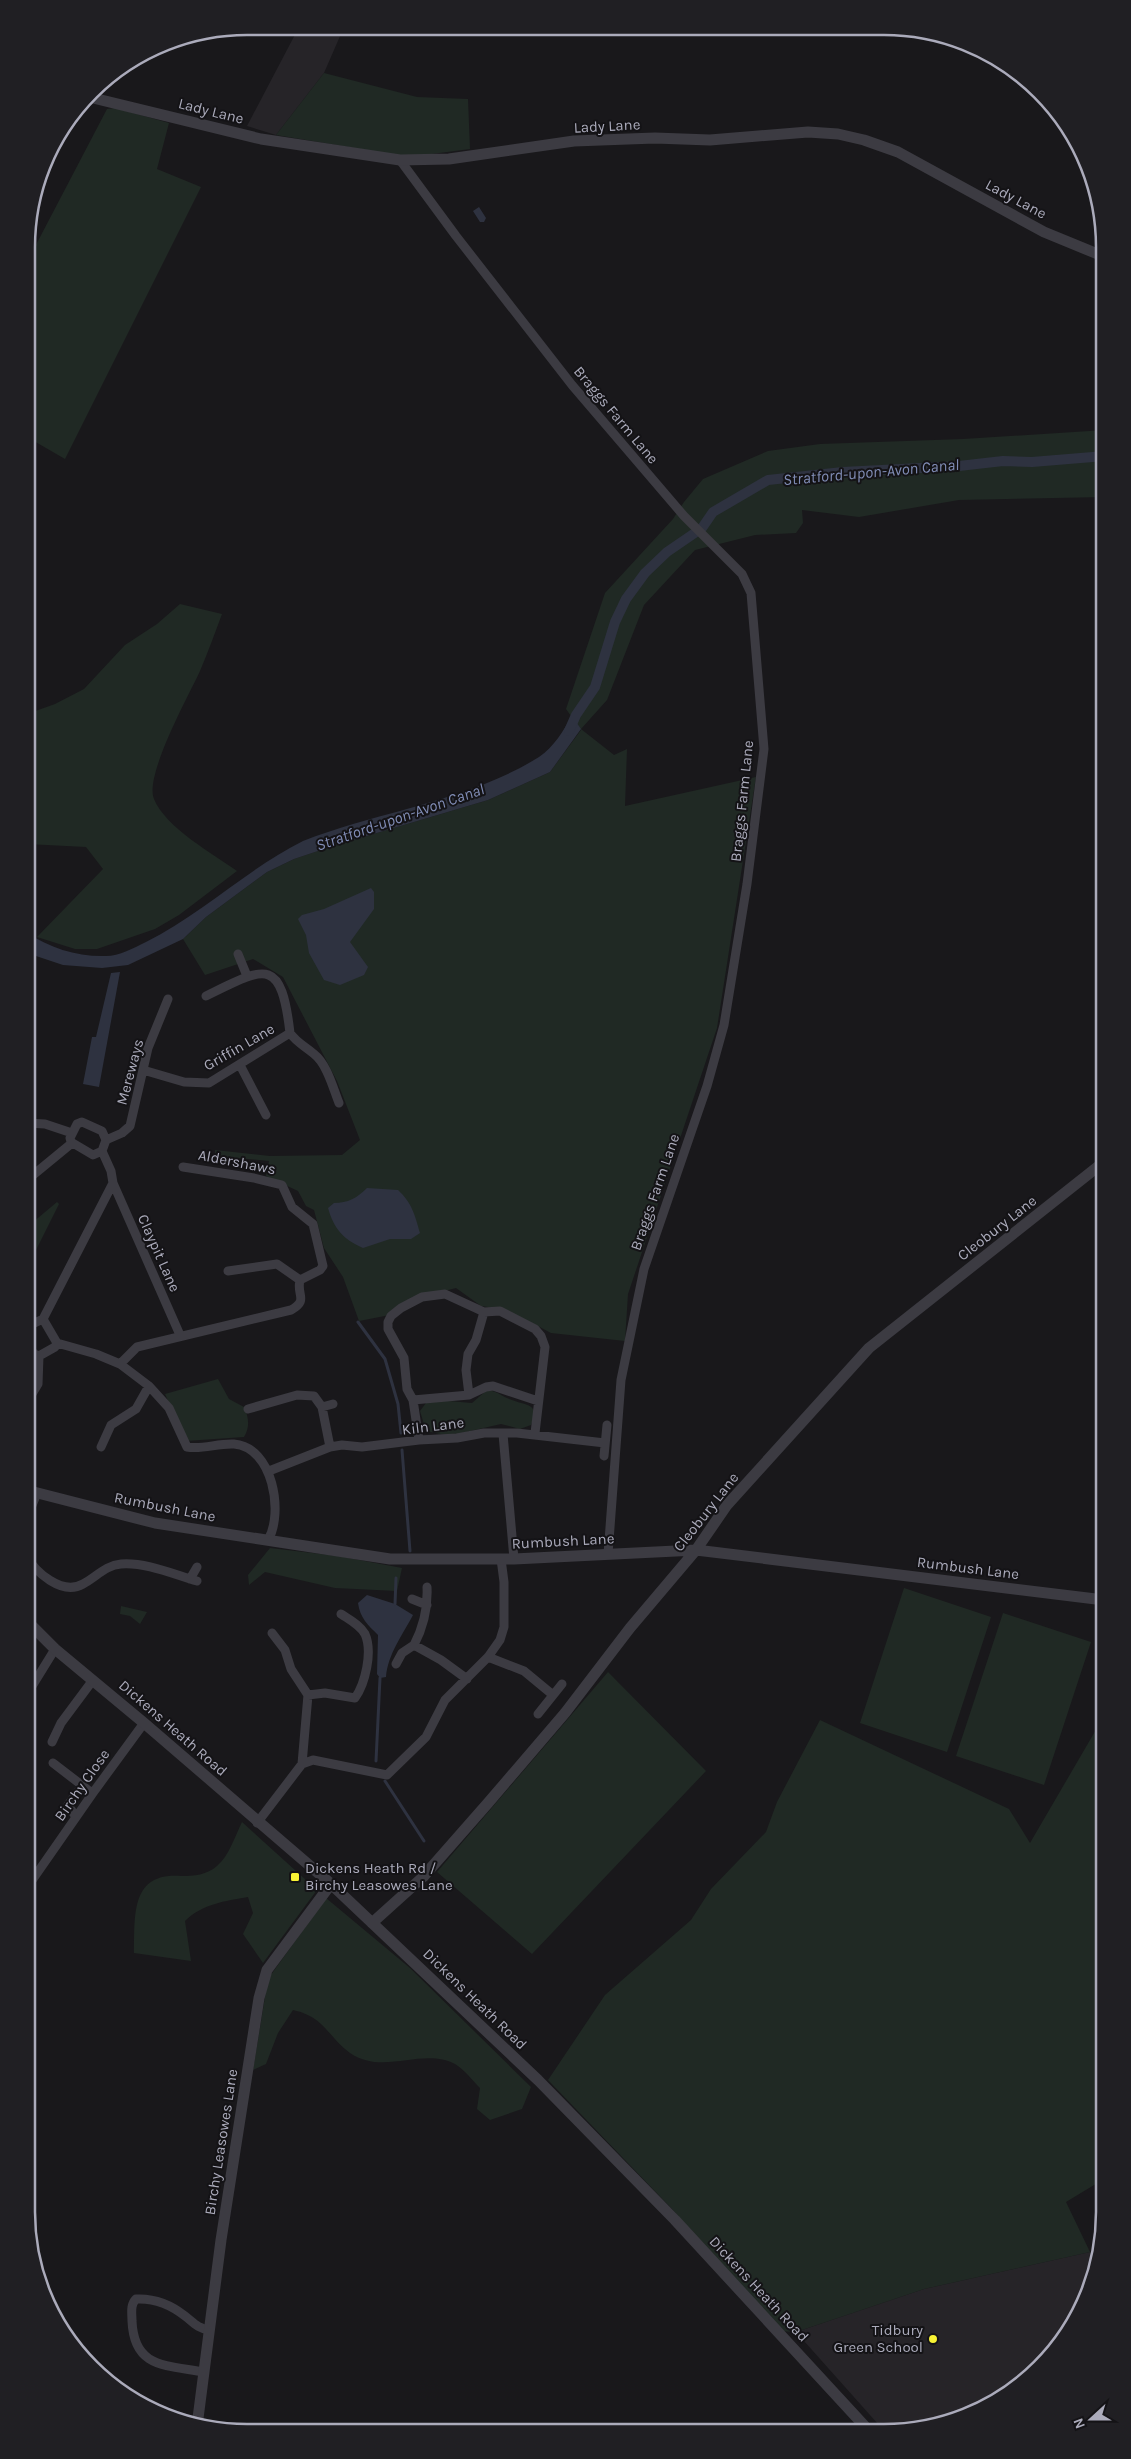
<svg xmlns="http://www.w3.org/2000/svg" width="1131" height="2459" viewBox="0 0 1131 2459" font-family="Karla,sans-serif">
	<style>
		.built { fill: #262428 }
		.green { fill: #202924 }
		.water { fill: #2e3240 }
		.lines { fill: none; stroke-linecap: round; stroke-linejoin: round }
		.stream { stroke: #2e3240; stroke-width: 3 }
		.canal { stroke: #2e3240; stroke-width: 10 }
		.minor { stroke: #3c3b42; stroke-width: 9 }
		.tertiary { stroke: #3c3b42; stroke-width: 11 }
		.poi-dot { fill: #f8f334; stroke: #141316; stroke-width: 2 }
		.labels { text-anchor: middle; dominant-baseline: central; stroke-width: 4; stroke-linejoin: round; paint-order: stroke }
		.street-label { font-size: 15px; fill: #ababbb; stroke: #141316 }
		.poi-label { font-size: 15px; fill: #ababbb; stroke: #141316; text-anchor: start }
		.water-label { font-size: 16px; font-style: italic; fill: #818db6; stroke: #141316 }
		.rim { fill: none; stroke: #ababbb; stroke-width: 2.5 }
	</style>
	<rect width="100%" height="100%" fill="#19181b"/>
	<path class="built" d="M299 27H344L324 73 276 135 247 126Z
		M1090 2252 1096 2264 1088 2296 1059 2347 1006 2396 941 2425 886 2433 796 2332 924 2289Z"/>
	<path class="green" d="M324 73 417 97 468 99 470 149 409 157 276 135Z
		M115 108 169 123 157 169 201 187 65 459 27 437V262L107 109Z
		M1105 430V497L959 500 859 517 802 510 803 523 796 533 755 535 695 550 644 605 607 700 581 729 614 755 627 749 625 806 756 777 717 1028 628 1294 625 1341 551 1333 507 1310 481 1306 456 1288 429 1295 395 1314 359 1321 343 1277 324 1248 314 1210 306 1206 298 1191 266 1176 269 1161 215 1156V1150L270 1156 342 1155 360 1140 337 1081 283 977 253 959 205 975 183 939 206 917 267 872 294 859 333 846 488 800 550 772 581 730 566 709 605 593 673 519 684 502 703 479 768 451 820 444 963 439Z
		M180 604 222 614C215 633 208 652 200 671 189 695 144 776 154 799 166 828 212 853 237 871L179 915 155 929 97 949H75L37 937 103 869 86 847 27 844V714L55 704 84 689 125 645 157 624Z
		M57 1202 59 1204 26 1270V1228Z
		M218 1379 229 1399 244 1407C249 1418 250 1427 244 1437L186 1441 165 1394Z
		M487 1390C498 1391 502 1397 512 1400 527 1406 540 1403 531 1425L520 1429 501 1424 466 1432 455 1437 426 1431 420 1411 426 1403 437 1400 472 1403Z
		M270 1548 338 1556 402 1568 397 1591 335 1588 265 1572 249 1585 248 1575Z
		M904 1588 991 1617 947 1752 860 1723Z
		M121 1606 147 1612 140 1624 130 1616 120 1614Z
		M1003 1613 1091 1642 1044 1785 956 1756Z
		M608 1672 706 1771 532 1954 437 1872Z
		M1104 1716V2179L1066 2202 1090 2252 924 2289 796 2332 778 2331 673 2210 548 2080 605 1995 691 1920 711 1889 766 1832 777 1802 820 1720 1009 1809 1030 1843Z
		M242 1822 317 1890 263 1963 243 1934 253 1913 248 1897C225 1901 202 1904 185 1921L191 1961 134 1953C135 1916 130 1872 181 1876 194 1876 207 1875 217 1866 229 1856 235 1836 242 1822Z
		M326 1898 410 1968 531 2087 522 2109 490 2120 477 2109 480 2088C473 2081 464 2069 455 2064 423 2047 383 2076 350 2053 327 2036 325 2017 293 2010L278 2033 266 2064 253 2070 268 1979Z"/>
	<path class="water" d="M479 207 486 218 484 222H480L473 211Z
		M572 716 581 729 550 772 488 800 333 846 294 859 267 872 206 917 183 939 128 965 102 968 63 965 27 953V933C50 948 78 957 106 956 119 956 134 948 146 942 202 914 247 869 303 841 379 811 469 801 539 757 554 747 563 731 572 716Z
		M371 888 374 892V909L350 942 368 967 364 975 340 985 324 980 309 953 306 935 298 919 302 915 324 909Z
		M120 972 99 1087 83 1084 92 1037H96L111 973Z
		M367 1188 398 1190C412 1203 415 1215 420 1233L411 1239H390L363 1248C343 1239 334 1229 328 1208L334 1203C348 1203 357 1198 367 1188Z
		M367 1595 395 1604 413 1615C402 1636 388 1654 386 1677L380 1678 377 1674 378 1635C368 1625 360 1618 358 1603Z"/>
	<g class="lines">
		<path class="stream" d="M358 1322 385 1359 398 1404 401 1433
			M402 1450 410 1551
			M395 1604 396 1578
			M376 1761 380 1678
			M385 1781 424 1841"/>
		<path class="canal" d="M569 731 576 715 595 687 615 622 626 599 645 573 667 552 702 528 713 512 768 480 843 472 959 466 1003 461 1032 462 1105 456"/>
		<path class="minor" d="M400 160 456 236 572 385 684 516 742 574 751 593 764 749 747 884 724 1025 707 1086 644 1269 621 1380 608 1554
			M238 954 247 976
			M290 1033C297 1043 305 1046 314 1054 327 1064 333 1088 339 1103
			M240 1065 266 1115
			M143 1070 184 1082 209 1083 290 1033C281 955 265 967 206 996
			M82 1122 102 1131 106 1140 102 1151 93 1155 71 1142 70 1138 77 1124Z
			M27 1123 45 1124 72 1133
			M106 1140 122 1133 130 1126 148 1048 168 999
			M27 1180 72 1143
			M113 1183 180 1335
			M228 1271 277 1264 300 1280
			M43 1319 113 1183 111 1171 102 1151
			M26 1342 34 1354 39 1356 55 1347 57 1343 43 1319 26 1327
			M57 1343 96 1354 120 1364 149 1386 169 1408 187 1447C202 1450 218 1443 234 1444 273 1447 284 1513 268 1540
			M120 1364 137 1347 291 1310C309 1300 296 1295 300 1280L320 1270 323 1266 313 1224 292 1207 282 1185 254 1178 183 1167
			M469 1395 466 1370 468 1354 476 1340 484 1312
			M413 1400 469 1395 486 1387 493 1386 538 1401
			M26 1404 38 1384 39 1356
			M322 1407 333 1404
			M248 1409 297 1395 314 1396 322 1407 330 1447
			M503 1434 514 1559
			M419 1440 413 1400 407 1389 404 1358 388 1329V1322L391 1316 401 1308 422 1297 445 1294 484 1312 500 1311 535 1329 541 1336 545 1347 535 1433
			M101 1447 111 1425 136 1409 149 1386
			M604 1456 607 1425
			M269 1471 330 1447 342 1445 362 1447 419 1440 457 1438 484 1433H517L605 1443
			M26 1520 37 1493
			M26 1555C35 1572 62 1596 83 1584 96 1577 106 1565 121 1564 145 1562 173 1574 197 1581
			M190 1579 197 1567
			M412 1599 427 1605
			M272 1633 285 1650 291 1669 308 1695 325 1693 355 1698C365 1684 373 1652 365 1634 360 1625 350 1620 341 1614
			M414 1645C424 1626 428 1608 427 1587
			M488 1657 524 1671 553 1695
			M396 1664 402 1653 414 1645 441 1660 467 1679
			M26 1696 55 1649
			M538 1714 562 1684
			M52 1742 61 1723 93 1680
			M53 1763 92 1793
			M302 1764 308 1695
			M76 1817 68 1805 83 1785
			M257 1823 302 1764 313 1760 387 1775 426 1737 445 1700 488 1657 500 1640 504 1627V1582L501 1559
			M26 1889 95 1790 144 1723
			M204 2372C165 2365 134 2368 132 2321 132 2313 130 2305 136 2299 155 2298 170 2304 185 2316 194 2323 197 2328 209 2330"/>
		<path class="tertiary" d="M89 97 261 139 400 160 449 159 574 141 655 138 710 140 808 132 838 134 864 140 898 152 1044 232 1105 257
			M26 1490 155 1523 390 1559H514L696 1550 1104 1600
			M26 1620 55 1649 144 1723 331 1884 538 2080 675 2220 871 2433
			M372 1923 423 1877 488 1803 565 1713 630 1628 696 1550 727 1505 869 1348 1105 1161
			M197 2426 221 2240 259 1998 267 1970 331 1884"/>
	</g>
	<g class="poi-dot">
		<rect x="290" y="1872" width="10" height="10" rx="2.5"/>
		<circle cx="933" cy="2339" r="5"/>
	</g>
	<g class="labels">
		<g class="street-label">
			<text transform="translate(211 111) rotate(14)">Lady Lane</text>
			<text transform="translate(607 126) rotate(-3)">Lady Lane</text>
			<text transform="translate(1016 199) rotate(28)">Lady Lane</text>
			<text transform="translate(616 415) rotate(50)">Braggs Farm Lane</text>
			<text transform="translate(742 801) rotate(-84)">Braggs Farm Lane</text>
			<text transform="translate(239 1047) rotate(-30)">Griffin Lane</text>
			<text transform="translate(130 1072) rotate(-75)">Mereways</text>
			<text transform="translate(237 1162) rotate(11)">Aldershaws</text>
			<text transform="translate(655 1192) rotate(-71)">Braggs Farm Lane</text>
			<text transform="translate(997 1228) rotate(-38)">Cleobury Lane</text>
			<text transform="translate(159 1253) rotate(66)">Claypit Lane</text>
			<text transform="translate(433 1426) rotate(-7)">Kiln Lane</text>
			<text transform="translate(165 1507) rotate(11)">Rumbush Lane</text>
			<text transform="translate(706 1512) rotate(-52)">Cleobury Lane</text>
			<text transform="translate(563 1541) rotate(-3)">Rumbush Lane</text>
			<text transform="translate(968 1568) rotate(7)">Rumbush Lane</text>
			<text transform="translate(173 1728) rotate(41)">Dickens Heath Road</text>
			<text transform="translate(82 1785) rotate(-55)">Birchy Close</text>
			<text transform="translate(475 1999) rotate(44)">Dickens Heath Road</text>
			<text transform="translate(221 2142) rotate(-81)">Birchy Leasowes Lane</text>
			<text transform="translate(759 2289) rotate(47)">Dickens Heath Road</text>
		</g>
		<g class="poi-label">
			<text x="305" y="1868">Dickens Heath Rd /<tspan x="305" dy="17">Birchy Leasowes Lane</tspan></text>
			<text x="923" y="2330" text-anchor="end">Tidbury<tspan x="923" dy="17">Green School</tspan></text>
		</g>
		<g class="water-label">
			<text transform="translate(871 472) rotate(-5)">Stratford-upon-Avon Canal</text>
			<text transform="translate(400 817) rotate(-19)">Stratford-upon-Avon Canal</text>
		</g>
	</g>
	<path d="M0 0H1131V2459H0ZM247 35H884A212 212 0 0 1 1096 247V2212A212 212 0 0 1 884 2424H247A212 212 0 0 1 35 2212V247A212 212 0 0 1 247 35Z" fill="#201f23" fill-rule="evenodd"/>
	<path class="rim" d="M247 35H884A212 212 0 0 1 1096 247V2212A212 212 0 0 1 884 2424H247A212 212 0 0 1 35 2212V247A212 212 0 0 1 247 35Z"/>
	<g transform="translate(1091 2419) rotate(249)" stroke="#141316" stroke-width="4" paint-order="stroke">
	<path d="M0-4L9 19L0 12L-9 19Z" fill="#ababbb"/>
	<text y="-8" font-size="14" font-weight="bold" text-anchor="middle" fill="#ababbb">N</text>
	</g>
</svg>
